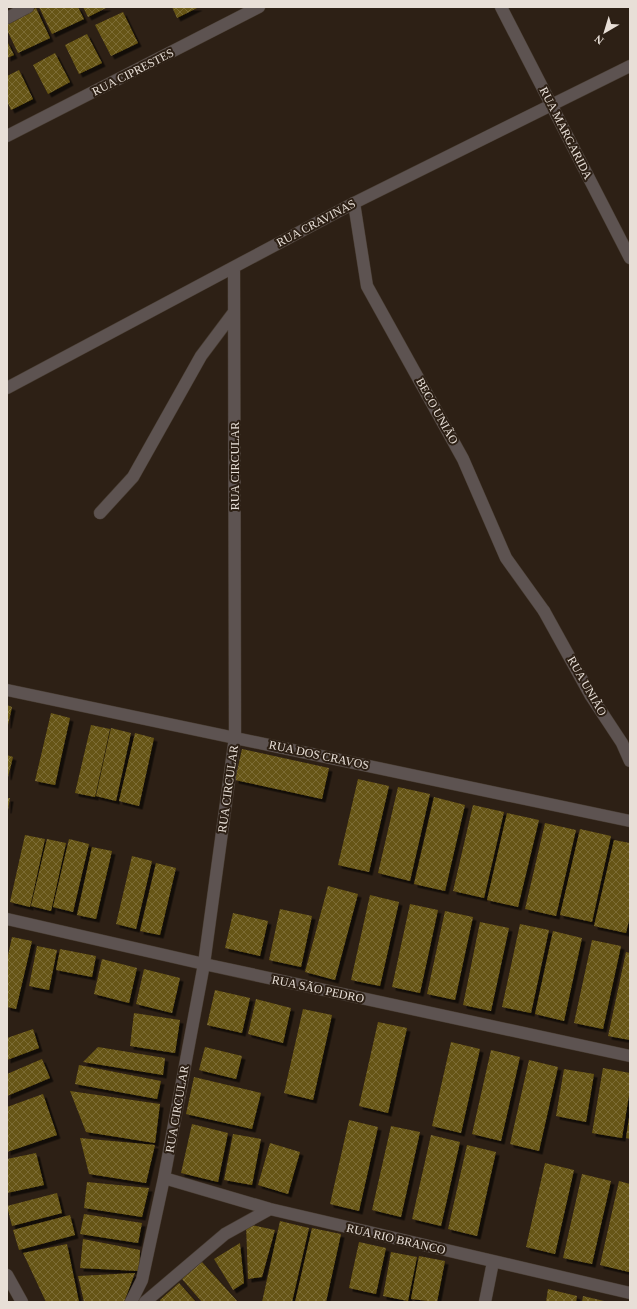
<svg xmlns="http://www.w3.org/2000/svg" width="637" height="1309" viewBox="0 0 637 1309" font-family="'Times New Roman',serif">
	<style>
		.building { fill: url(#building-cross-hatch); filter: url(#shadow) }
		.lines { fill: none; stroke-linecap: round; stroke-linejoin: round }
		.lane-casing { stroke: #473b30; stroke-width: 13 }
		.street-casing { stroke: #473b30; stroke-width: 13 }
		.lane { stroke: #5d5351; stroke-width: 12 }
		.street { stroke: #5d5351; stroke-width: 12 }
		.labels { text-anchor: middle; dominant-baseline: central; stroke-width: 4; stroke-linejoin: round; paint-order: stroke }
		.street-label { font-size: 12px; fill: #e8dfd7; stroke: #2d2015 }
	</style>
	<defs>
		<pattern id="building-cross-hatch" width="8" height="8" patternUnits="userSpaceOnUse"><rect width="8" height="8" fill="#665413"/><path d="M0 0l8 8M0 8l8-8" fill="none" stroke="#7c6c35"/></pattern>
		<filter id="shadow"><feDropShadow dx="3.5" dy="3.5" stdDeviation="0" flood-color="#0009"/></filter>
	</defs>
	<rect width="100%" height="100%" fill="#2d2015"/>
	<path class="building" d="M39 7H78L84 19 52 34Z
		M83 7H108L88 17Z
		M172 7H199L177 18Z
		M36 8 50 38 18 53 7 30V22Z
		M123 12 138 43 111 56 95 25Z
		M87 34 102 63 79 74 65 45Z
		M7 41 14 55 7 58Z
		M55 53 70 82 48 94 33 65Z
		M19 70 33 99 11 110 7 101V76Z
		M7 705 12 707 8 725H7Z
		M51 713 70 718 55 785 35 781Z
		M91 725 110 729 95 797 75 793Z
		M111 728 131 733 116 801 96 796Z
		M135 733 154 738 139 806 119 801Z
		M242 749 329 768 322 799 235 780Z
		M7 755 13 757 8 777 7 776Z
		M358 779 389 786 369 872 338 865Z
		M398 787 430 794 410 881 378 873Z
		M434 797 465 805 445 891 414 884Z
		M7 798H10L8 810H7Z
		M473 805 504 812 484 898 453 891Z
		M507 813 539 820 518 907 487 900Z
		M545 823 576 830 556 916 525 909Z
		M580 829 611 836 592 922 560 915Z
		M25 835 45 839 30 907 10 902Z
		M47 839 66 843 51 911 31 906Z
		M69 839 89 844 73 912 53 907Z
		M614 840 630 843V916L626 933 594 926Z
		M92 847 112 851 96 919 77 915Z
		M132 856 152 861 136 929 116 924Z
		M156 863 176 868 160 935 140 931Z
		M328 886 358 894 335 980 305 972Z
		M370 895 399 902 380 986 351 980Z
		M410 904 438 910 420 993 392 987Z
		M280 909 312 916 301 967 269 960Z
		M445 911 473 917 455 1000 427 994Z
		M233 913 268 921 260 956 225 948Z
		M480 922 509 928 491 1011 463 1005Z
		M520 924 549 930 531 1013 502 1007Z
		M553 931 582 938 564 1021 535 1014Z
		M12 937 32 941 16 1009 7 1007V960Z
		M592 940 621 946 603 1029 574 1023Z
		M37 946 57 950 49 990 29 986Z
		M60 949 96 956 92 977 56 970Z
		M626 952 630 953V1040L608 1036Z
		M102 959 137 968 129 1003 94 994Z
		M144 969 180 978 172 1013 136 1004Z
		M215 990 250 998 242 1033 207 1025Z
		M256 999 291 1008 283 1043 248 1034Z
		M303 1009 332 1015 313 1100 284 1093Z
		M134 1013 180 1020 175 1053 130 1046Z
		M378 1022 407 1028 388 1113 359 1106Z
		M33 1029 39 1048 7 1060V1038Z
		M451 1042 480 1049 461 1133 432 1126Z
		M98 1047 165 1058 163 1075 83 1062Z
		M205 1047 242 1056 236 1079 199 1070Z
		M491 1050 520 1057 501 1141 472 1134Z
		M42 1059 50 1078 7 1096V1074Z
		M529 1060 558 1067 539 1151 510 1144Z
		M79 1065 161 1081 157 1099 75 1084Z
		M603 1068 630 1073V1089L622 1138 592 1133Z
		M564 1069 594 1074 586 1122 556 1116Z
		M194 1077 261 1093 252 1129 186 1114Z
		M70 1091 160 1104 155 1143 86 1132Z
		M43 1094 57 1135 7 1152V1107Z
		M629 1118H630V1139L626 1138Z
		M349 1120 378 1127 359 1211 330 1204Z
		M192 1124 228 1133 218 1182 181 1173Z
		M391 1126 420 1132 401 1217 372 1210Z
		M233 1134 261 1139 252 1185 224 1180Z
		M431 1135 460 1142 441 1226 412 1219Z
		M80 1138 155 1145 146 1183 89 1174Z
		M270 1143 300 1152 288 1194 258 1185Z
		M467 1145 496 1152 477 1236 448 1229Z
		M36 1153 44 1185 7 1193V1159Z
		M545 1163 574 1170 555 1254 526 1247Z
		M582 1174 611 1181 592 1264 563 1258Z
		M619 1181 630 1184 629 1272 600 1265Z
		M87 1182 149 1188 142 1217 84 1208Z
		M57 1193 62 1213 12 1226 7 1206Z
		M84 1214 142 1223 138 1243 80 1234Z
		M70 1215 75 1235 19 1250 13 1230Z
		M280 1221 309 1228 292 1302H262Z
		M246 1224 275 1230 262 1277 248 1279Z
		M312 1228 341 1234 326 1302H295Z
		M83 1239 140 1250 139 1271 80 1268Z
		M359 1242 386 1248 376 1294 349 1288Z
		M240 1243 244 1283 233 1290 214 1259Z
		M67 1244 79 1302H46L23 1253Z
		M391 1252 417 1257 408 1301 383 1296Z
		M419 1256 445 1261 437 1302 411 1299Z
		M202 1262 238 1302H202L182 1279Z
		M135 1273 124 1302H84L78 1276Z
		M179 1283 196 1302H161L160 1300Z
		M548 1289 577 1296 576 1302H546Z
		M583 1296 604 1301V1302H582Z"/>
	<g class="lines">
		<g class="lane-casing">
			<path id="lane" d="M354 203 367 286 463 459 506 558 544 611"/>
		</g>
		<g class="street-casing">
			<path id="street" d="M501 7 630 258
				M7 18 28 7
				M7 136 259 7
				M7 388 354 203 630 66
				M100 513 133 477 201 356 234 312
				M544 611 591 696 622 743 630 761
				M7 690 630 821
				M7 919 204 964 630 1056
				M164 1178 270 1209 630 1293
				M7 1275 22 1302
				M131 1302 142 1280 164 1178 204 964 235 737 234 267
				M145 1302 225 1234 270 1209
				M485 1302 493 1262"/>
		</g>
		<use href="#lane" class="lane"/>
		<use href="#street" class="street"/>
	</g>
	<g class="labels">
		<g class="street-label">
			<text transform="translate(133 72) rotate(-27)">RUA CIPRESTES</text>
			<text transform="translate(566 133) rotate(63)">RUA MARGARIDA</text>
			<text transform="translate(316 223) rotate(-28)">RUA CRAVINAS</text>
			<text transform="translate(437 411) rotate(61)">BECO UNIÃO</text>
			<text transform="translate(235 466) rotate(-90)">RUA CIRCULAR</text>
			<text transform="translate(587 686) rotate(60)">RUA UNIÃO</text>
			<text transform="translate(319 755) rotate(12)">RUA DOS CRAVOS</text>
			<text transform="translate(228 789) rotate(-82)">RUA CIRCULAR</text>
			<text transform="translate(318 989) rotate(12)">RUA SÃO PEDRO</text>
			<text transform="translate(177 1109) rotate(-80)">RUA CIRCULAR</text>
			<text transform="translate(396 1239) rotate(13)">RUA RIO BRANCO</text>
		</g>
	</g>
	<rect width="637" height="1309" fill="none" stroke="#e8dfd7" stroke-width="16"/>
	<g transform="translate(605 32) rotate(218)" stroke="#2d2015" stroke-width="3" paint-order="stroke">
	<path d="M0-3L7 15L0 10L-7 15Z" fill="#e8dfd7"/>
	<text y="-6" font-size="11" font-weight="bold" text-anchor="middle" fill="#e8dfd7">N</text>
	</g>
</svg>
